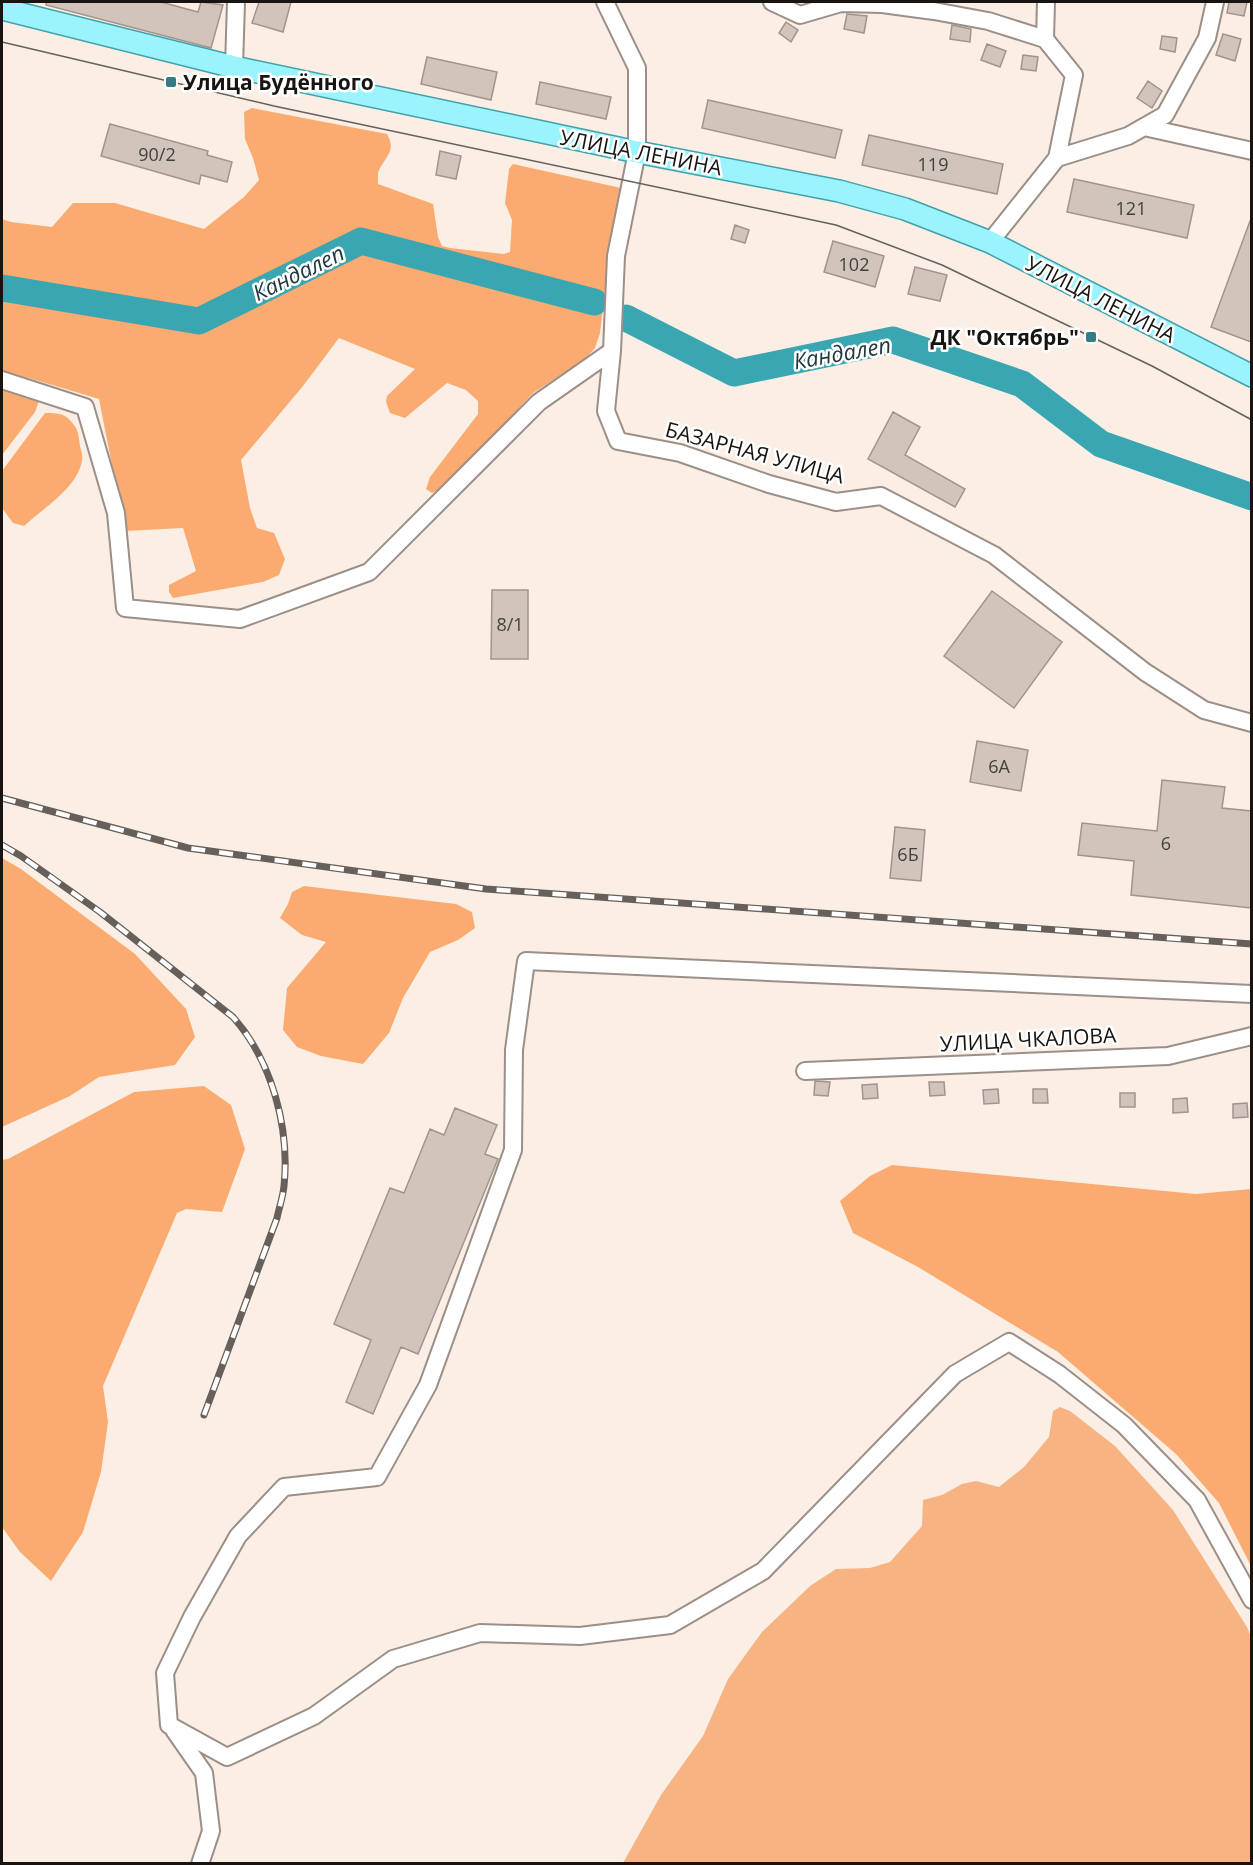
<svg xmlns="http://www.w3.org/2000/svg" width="1253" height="1865" viewBox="0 0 1253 1865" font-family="'Open Sans',sans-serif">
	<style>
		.green { fill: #f7b381 }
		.forest { fill: #fbab6f }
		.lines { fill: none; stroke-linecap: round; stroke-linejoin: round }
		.river { stroke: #39a6b2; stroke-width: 27 }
		.building { fill: #d0c4bb; stroke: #a0948c; stroke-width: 1.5 }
		.minor-casing { stroke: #9b8f87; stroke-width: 20 }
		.major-casing { stroke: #42a0a9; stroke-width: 24 }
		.minor { stroke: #fff; stroke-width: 16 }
		.major { stroke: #9bf3fd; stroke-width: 21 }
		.tram { stroke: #665f5a; stroke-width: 1.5 }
		.rail-casing { stroke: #665f5a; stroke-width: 7 }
		.rail { stroke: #fff; stroke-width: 4.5; stroke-dasharray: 14; stroke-linecap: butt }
		.poi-dot { fill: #347c84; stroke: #fff; stroke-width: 2 }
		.labels { text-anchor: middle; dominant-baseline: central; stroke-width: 5; stroke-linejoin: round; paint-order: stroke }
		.number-label { font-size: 18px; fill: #46403c }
		.poi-label { font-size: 21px; font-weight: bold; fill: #181411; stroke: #fff; text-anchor: start }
		.street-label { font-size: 21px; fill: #181411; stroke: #fff }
		.water-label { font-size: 22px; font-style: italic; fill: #21393c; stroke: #fff }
	</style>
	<rect width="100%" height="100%" fill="#fbeee5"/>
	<path class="green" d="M1060 1407 1070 1411 1115 1446 1173 1510 1247 1627 1252 1639 1251 1863H623L661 1795 703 1736 728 1679 762 1632 810 1586 836 1569 870 1568 890 1562 922 1526 923 1500 942 1495 962 1484 976 1481 999 1487 1024 1467 1049 1437 1053 1411Z"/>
	<path class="forest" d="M252 108 387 134C398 153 382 159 378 173 378 177 378 180 378 184L433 204 438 237 442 246 450 248 504 254 510 252 512 220 505 203 509 169 513 164 621 188 622 195 611 238 600 333 595 348 584 360 533 393 445 487 432 493 426 489 430 477 478 414V401L466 390 447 383 405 418 390 413 386 402 387 396 415 369 339 338 303 386 241 460 250 508 257 528 274 533 285 559 279 575 263 582 173 598 169 592V585L196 571 183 528 125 531 99 399 2 370V219L11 222 52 227 73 203H115L204 229 244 197 259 180 253 158 245 139 244 112Z
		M2 387 32 397 39 401 35 412 2 455Z
		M45 413C61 413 67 414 76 428 79 434 79 440 80 446 81 450 83 456 82 460 78 488 43 508 24 526L13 523 2 508V471Z
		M2 858 21 869 135 954 186 1009 195 1037 175 1065 99 1077 70 1096 2 1127Z
		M304 886 456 904 472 912 475 928 458 940 430 952 403 998 389 1033 363 1064 321 1056 297 1047 283 1030 287 988 326 942 302 935 280 918 288 904 292 892Z
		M204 1086 231 1105 245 1149 222 1212 186 1209 177 1213 103 1386 108 1422 101 1472 83 1532 51 1581 20 1552 2 1527V1160L8 1159 134 1092Z
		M892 1165 1196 1194 1251 1189V1566L1219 1503 1176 1454 1058 1352 918 1267 853 1233 840 1201 870 1176Z"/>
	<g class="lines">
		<path class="river" d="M2 288 199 321 361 241 594 302
			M626 318 734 373 893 340 1022 384 1101 444 1252 497"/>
	</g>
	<path class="building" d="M46 2H161L198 12 201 2 223 5 211 48 46 5Z
		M259 2H291L283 32 252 23Z
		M1229 2H1247L1244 16 1227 13Z
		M847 14 867 16 864 33 844 29Z
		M786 22 798 30 791 42 779 33Z
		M952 25 971 29 970 42 950 39Z
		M1223 34 1241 39 1235 61 1216 55Z
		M1162 36 1177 38 1175 52 1160 49Z
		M987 44 1006 51 1000 67 981 60Z
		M1023 55 1038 57 1036 71 1021 69Z
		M427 57 497 72 491 100 421 84Z
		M1148 81 1162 91 1152 108 1137 98Z
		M540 82 611 97 606 119 536 104Z
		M708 100 842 130 835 158 702 128Z
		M110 124 208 151 207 155 232 162 227 182 201 175 199 184 101 156Z
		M869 135 1003 164 997 194 862 165Z
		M440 151 461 156 456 179 436 175Z
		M1074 179 1194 205 1187 238 1067 212Z
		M1250 221H1251V342L1211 327Z
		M735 225 749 230 745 243 731 239Z
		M833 241 884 256 875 287 824 272Z
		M915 267 947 275 940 301 908 294Z
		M893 412 920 427 905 455 965 489 955 507 868 459Z
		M492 590H528V659H491Z
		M992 591 1062 642 1014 708 944 656Z
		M977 741 1028 750 1021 791 970 782Z
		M1162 780 1225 787 1222 808 1251 811V908L1131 895 1134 861 1078 855 1082 823 1157 831Z
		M895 827 925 830 921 881 890 878Z
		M815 1081 830 1082 828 1096 814 1095Z
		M929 1082H944L945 1095 930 1096Z
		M877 1084 878 1098 863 1099 862 1085Z
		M998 1089 999 1103 984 1104 983 1090Z
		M1033 1089H1047L1048 1103H1033Z
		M1120 1093H1135V1107H1120Z
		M1187 1098 1188 1112 1173 1113V1099Z
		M1247 1103 1248 1117 1233 1118V1104Z
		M455 1108 497 1125 485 1154 498 1159 418 1354 401 1347 373 1414 346 1402 371 1340 334 1324 390 1188 404 1193 430 1129 444 1135Z"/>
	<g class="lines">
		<g class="minor-casing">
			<path id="minor" d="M605 2 637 68V152L616 256 612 351 606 411 618 441 680 453 769 484 836 502 881 496 994 555 1145 672 1204 710 1252 723
				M772 2 800 15 841 3 882 4 934 11 988 21 1045 39
				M1046 2 1045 39 1074 75 1057 158
				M234 67 236 2
				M1144 127 1252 151
				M990 242 1057 158 1128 136 1165 115 1207 38 1215 2
				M2 380 85 407 116 513 125 608 240 619 369 572 539 402 612 351
				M1252 994 526 961 514 1050 513 1150 428 1385 377 1477 284 1487 238 1536 192 1617 165 1673 169 1725 227 1757 314 1716 393 1659 480 1633 580 1636 670 1625 763 1571 955 1374 1009 1342 1059 1374 1124 1425 1197 1500 1252 1600
				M805 1071 1168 1056 1252 1036
				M174 1730 204 1773 211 1831 200 1864"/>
		</g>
		<g class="major-casing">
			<path id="major" d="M2 9 234 67 637 152 839 191 905 209 990 242 1252 376"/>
		</g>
		<use href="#minor" class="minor"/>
		<use href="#major" class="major"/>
		<path class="tram" d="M2 42 274 106 836 225 942 265 1152 366 1252 420"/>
		<g class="rail-casing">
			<path id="rail" d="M2 798 188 848 486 889 1252 944
				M2 845 21 856 100 912 233 1017C272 1061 290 1128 284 1186 283 1197 279 1208 277 1218L204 1415"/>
		</g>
		<use href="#rail" class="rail"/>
	</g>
	<g class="poi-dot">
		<rect x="165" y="76" width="12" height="12" rx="3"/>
		<rect x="1085" y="331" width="12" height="12" rx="3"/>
	</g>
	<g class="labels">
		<g class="number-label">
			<text x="157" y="154">90/2</text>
			<text x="933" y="164">119</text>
			<text x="1131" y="208">121</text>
			<text x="854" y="264">102</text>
			<text x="510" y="624">8/1</text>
			<text x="999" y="766">6А</text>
			<text x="1166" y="843">6</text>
			<text x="908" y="854">6Б</text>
		</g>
		<g class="poi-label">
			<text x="183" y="82">Улица Будённого</text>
			<text x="1079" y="337" text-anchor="end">ДК "Октябрь"</text>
		</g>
		<g class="street-label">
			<text transform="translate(641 152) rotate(11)">УЛИЦА ЛЕНИНА</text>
			<text transform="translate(1101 299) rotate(27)">УЛИЦА ЛЕНИНА</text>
			<text transform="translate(755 452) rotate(15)">БАЗАРНАЯ УЛИЦА</text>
			<text transform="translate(1028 1039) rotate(-3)">УЛИЦА ЧКАЛОВА</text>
		</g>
		<g class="water-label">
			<text transform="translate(298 272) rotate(-26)">Кандалеп</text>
			<text transform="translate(842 352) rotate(-10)">Кандалеп</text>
		</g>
	</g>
	<rect width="1253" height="1865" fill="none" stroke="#181411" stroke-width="6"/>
</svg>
